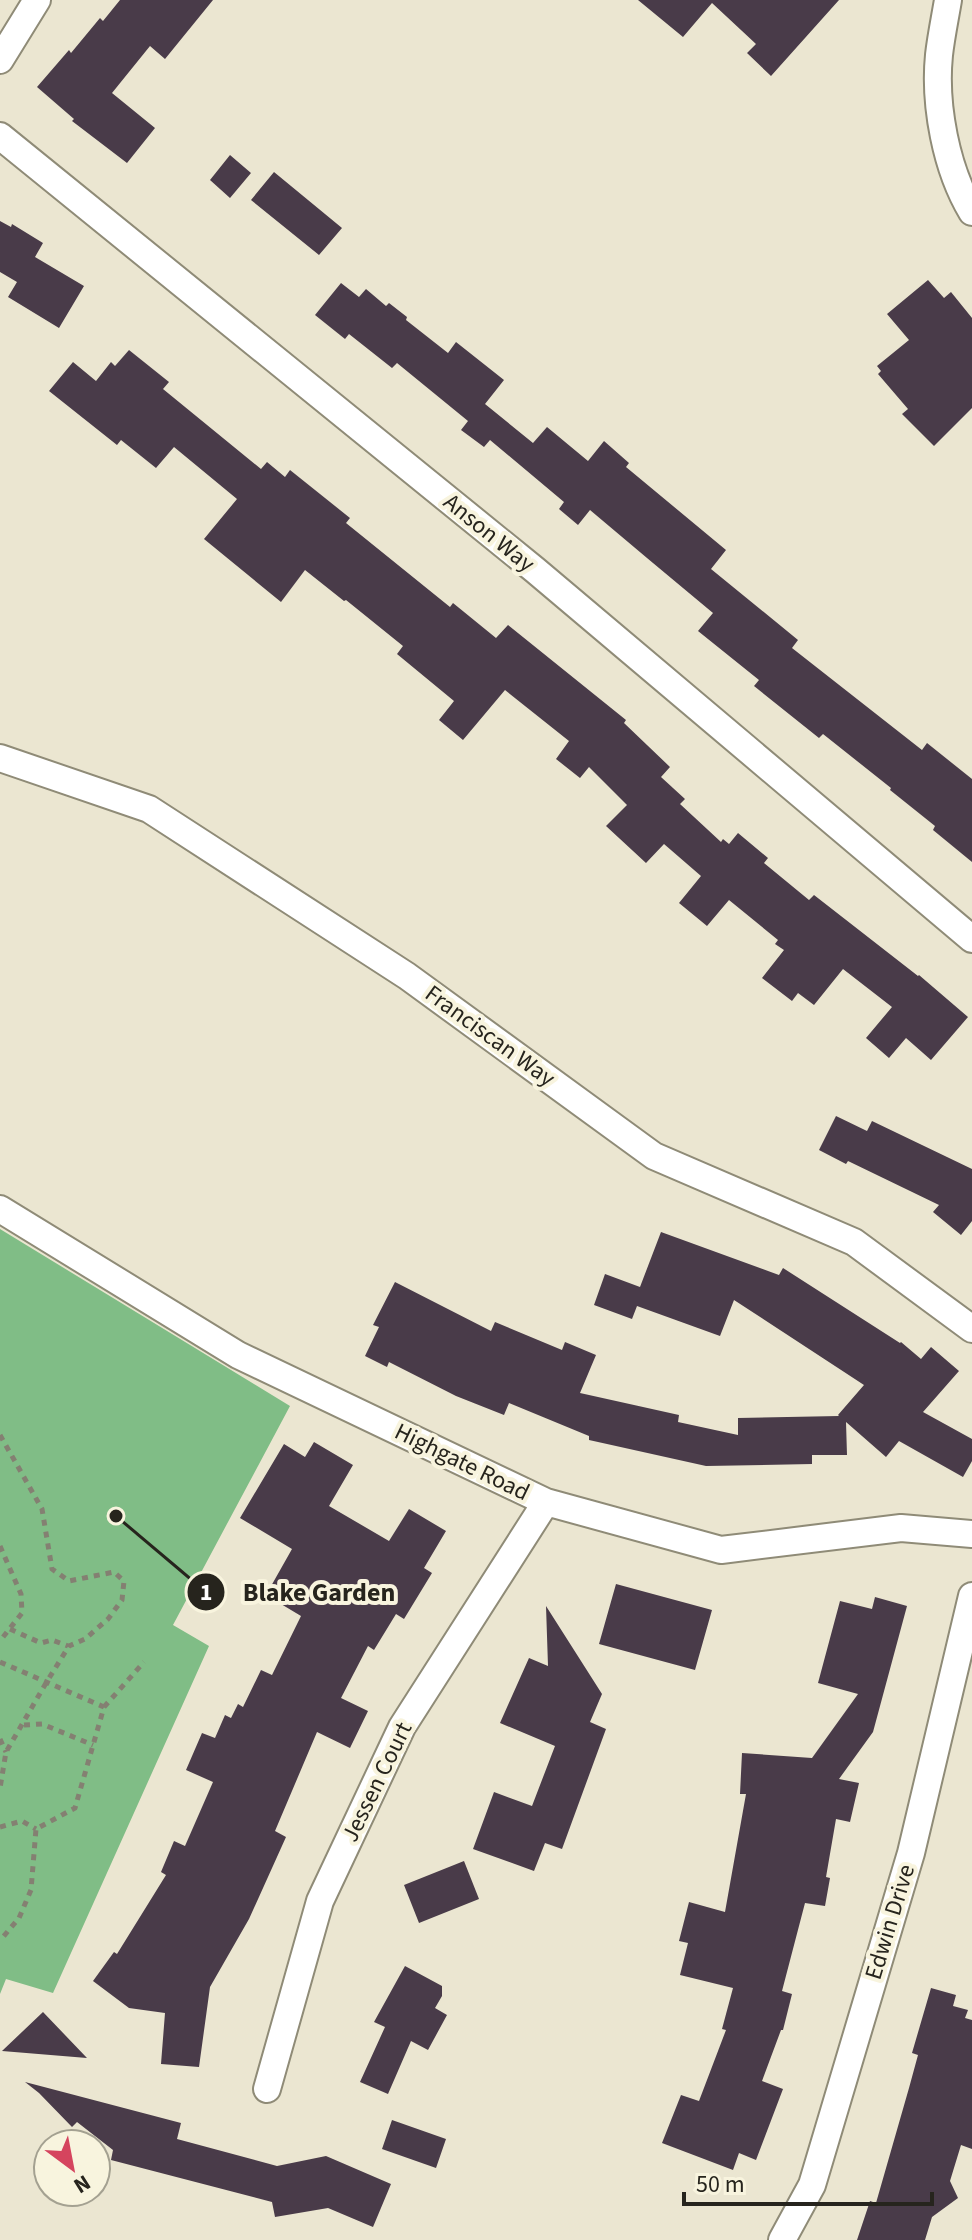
<svg xmlns="http://www.w3.org/2000/svg" width="972" height="2240" viewBox="0 0 972 2240" font-family="'Source Sans 3',sans-serif">
	<style>
		.forest { fill: #80bd86 }
		.building { fill: #493b49 }
		.lines { fill: none; stroke-linecap: round; stroke-linejoin: round }
		.street-casing { stroke: #8f8b77; stroke-width: 30 }
		.path { stroke: #848072; stroke-width: 5; stroke-dasharray: 6 6; stroke-linecap: butt }
		.street { stroke: #fff; stroke-width: 26 }
		.labels { text-anchor: middle; dominant-baseline: central; stroke-width: 8; stroke-linejoin: round; paint-order: stroke }
		.street-label { font-size: 24px; fill: #26241d; stroke: #f8f4de }
		.leader { fill: none; stroke: #26241d; stroke-width: 3 }
		.callout-dot { fill: #26241d; stroke: #f8f4de; stroke-width: 3 }
		.mark-label { font-size: 24px; text-anchor: middle; font-weight: bold; fill: #fff }
		.callout-label { font-size: 26px; text-anchor: middle; font-weight: bold; fill: #26241d; stroke: #f8f4de; stroke-width: 8; stroke-linejoin: round; paint-order: stroke }
	</style>
	<rect width="100%" height="100%" fill="#ebe6d1"/>
	<path class="forest" d="M0 1229 290 1406 173 1625 209 1646 53 1993 6 1979 0 1994Z"/>
	<path class="building" d="M120 0H213L165 59 150 46 112 93 155 128 127 163 72 121 74 119 37 87 69 50 71 53 100 18 103 21Z
		M638 0H839L771 76 747 53 756 44 712 3 683 37Z
		M230 155 251 173 230 198 210 180Z
		M274 172 342 228 319 255 251 200Z
		M0 221 11 227 12 224 43 243 35 257 84 286 59 328 8 297 17 282 0 272Z
		M928 280 944 298 951 292 972 318V408L934 446 902 414 908 409 878 374 881 371 877 366 909 340 887 314Z
		M341 283 359 297 366 289 386 306 389 303 407 317 406 320 448 353 456 342 504 380 485 404 533 443 547 427 588 461 604 441 629 463 626 467 726 550 711 569 798 640 792 648 922 750 927 743 972 779V862L933 830 935 826 890 790 891 788 823 734 819 738 754 686 759 680 698 631 713 613 647 558 590 510 578 525 559 509 564 502 490 440 484 447 461 430 468 421 397 363 392 368 349 334 345 339 315 315Z
		M129 350 169 382 163 389 261 469 267 462 285 477 290 470 350 518 346 523 450 607 453 603 496 638 508 625 626 720 624 723 670 767 661 777 685 799 680 804 721 842 723 839 729 844 738 833 768 858 764 863 809 900 814 895 918 976 919 975 968 1017 931 1060 906 1038 889 1058 866 1038 892 1007 843 969 814 1005 798 993 792 1001 762 978 784 950 775 944 778 940 729 900 707 926 679 903 701 876 664 844 646 863 606 826 627 805 589 767 580 778 556 759 569 741 505 690 463 740 439 720 454 701 397 654 403 646 346 600 344 601 305 570 281 602 204 539 237 499 174 447 156 468 121 440 117 445 49 391 73 362 96 381 111 362 115 366Z
		M836 1116 867 1131 872 1121 972 1169V1221L961 1235 933 1212 939 1205 848 1161 846 1164 819 1150Z
		M661 1232 779 1275 783 1268 900 1343 901 1342 921 1359 931 1347 959 1371 923 1412 972 1439V1461L963 1477 899 1441 886 1457 846 1422 847 1455H812V1464L706 1466 589 1440V1436L509 1403 504 1415 456 1396 389 1362 387 1367 365 1356 379 1327 373 1325 395 1282 491 1331 495 1322 562 1350 565 1342 596 1355 580 1393 679 1415 678 1422 738 1435V1418L839 1416 838 1415 864 1385 734 1300 720 1336 637 1306 632 1319 594 1305 605 1274 640 1287Z
		M314 1442 353 1465 329 1506 389 1541 409 1509 446 1531 424 1568 432 1573 404 1619 396 1614 374 1650 368 1646 341 1698 368 1711 350 1748 317 1732 275 1831 286 1837 249 1919 210 1987 199 2067 161 2064 165 2013 129 2008 93 1981 114 1952 117 1954 166 1875 161 1872 174 1841 185 1846 213 1782 186 1770 202 1733 215 1738 225 1715 231 1718 238 1704 243 1707 261 1670 272 1675 301 1616 266 1595 292 1549 240 1518 284 1444 305 1457Z
		M616 1584 712 1610 695 1670 599 1644Z
		M875 1597 907 1606 873 1732 839 1779 859 1783 850 1822 836 1819 826 1877 830 1878 825 1906 805 1903 782 1991 792 1994 783 2030H781L762 2081 783 2089 756 2160 739 2153 733 2170 662 2143 681 2095 699 2101 726 2030 722 2029 733 1988 680 1975 688 1943 679 1941 689 1902 725 1912 746 1794H740L742 1753 812 1758 858 1694 818 1683 840 1601 872 1609Z
		M546 1606 602 1694 590 1722 606 1729 562 1849 545 1843 534 1871 473 1849 494 1792 532 1806 555 1746 500 1723 529 1658 548 1666Z
		M464 1861 479 1899 419 1923 404 1885Z
		M405 1966 442 1986V1996L435 2008 447 2015 428 2050 411 2041 388 2094 360 2082 385 2027 374 2022Z
		M931 1988 956 1995 953 2006 968 2010 965 2018 972 2020V2149L961 2145 950 2181 958 2198 932 2217 925 2240H857L870 2201 876 2203 909 2088 918 2055 912 2053Z
		M43 2012 87 2058 2 2051Z
		M25 2082 181 2123 177 2139 277 2166 326 2156 391 2184 373 2227 328 2208 275 2217 272 2202 111 2160 113 2150 77 2122 72 2127 39 2093Z
		M392 2120 446 2139 436 2168 382 2149Z"/>
	<g class="lines">
		<g class="street-casing">
			<path id="street" d="M948 0C945 18 941 37 939 55 934 105 946 169 972 212
				M0 60 37 0
				M0 136 535 570 972 939
				M0 758 149 809 407 976 654 1156 854 1242 972 1329
				M0 1209 238 1355 546 1502 721 1550 901 1528 972 1534
				M267 2089 320 1901 402 1727 546 1502
				M782 2240 812 2185 911 1853 972 1596"/>
		</g>
		<path class="path" d="M0 1435 42 1509 52 1569 69 1581 114 1572 124 1581 122 1600 108 1619 85 1639 69 1646 46 1683 6 1752 0 1788
			M0 1546 21 1594 22 1613 0 1641
			M10 1629 41 1643 52 1640 68 1646
			M0 1662 104 1707 75 1808 36 1829 31 1890 19 1918 3 1937H0
			M104 1707 144 1662
			M24 1725 42 1724 93 1745
			M0 1739 6 1752
			M0 1827 22 1821 36 1829"/>
		<use href="#street" class="street"/>
	</g>
	<g class="labels">
		<g class="street-label">
			<text transform="translate(489 533) rotate(39)">Anson Way</text>
			<text transform="translate(490 1036) rotate(36)">Franciscan Way</text>
			<text transform="translate(462 1462) rotate(26)">Highgate Road</text>
			<text transform="translate(377 1782) rotate(-64)">Jessen Court</text>
			<text transform="translate(890 1922) rotate(-73)">Edwin Drive</text>
		</g>
	</g>
	<path class="leader" d="M116 1516L206 1592"/>
	<g class="callout-dot">
		<circle cx="116" cy="1516" r="8"/>
		<circle cx="206" cy="1592" r="20"/>
	</g>
	<g class="mark-label">
		<text x="206" y="1600">1</text>
	</g>
	<g class="callout-label">
		<text x="319" y="1601">Blake Garden</text>
	</g>
	<g transform="translate(72 2168) rotate(148)"><circle r="38" fill="#f8f4de" stroke="#a4a191" stroke-width="2"/>
	<path d="M0-6L14 30L0 20L-14 30Z" fill="#d5445e"/>
	<text y="-12" font-size="22" font-weight="bold" text-anchor="middle" fill="#26241d">N</text>
	</g>
	<path d="M684 2192v12h248v-12" fill="none" stroke="#26241d" stroke-width="4"/>
	<text x="696" y="2192" font-size="24" fill="#26241d" stroke="#f8f4de" stroke-width="6" paint-order="stroke">50 m</text>
</svg>
